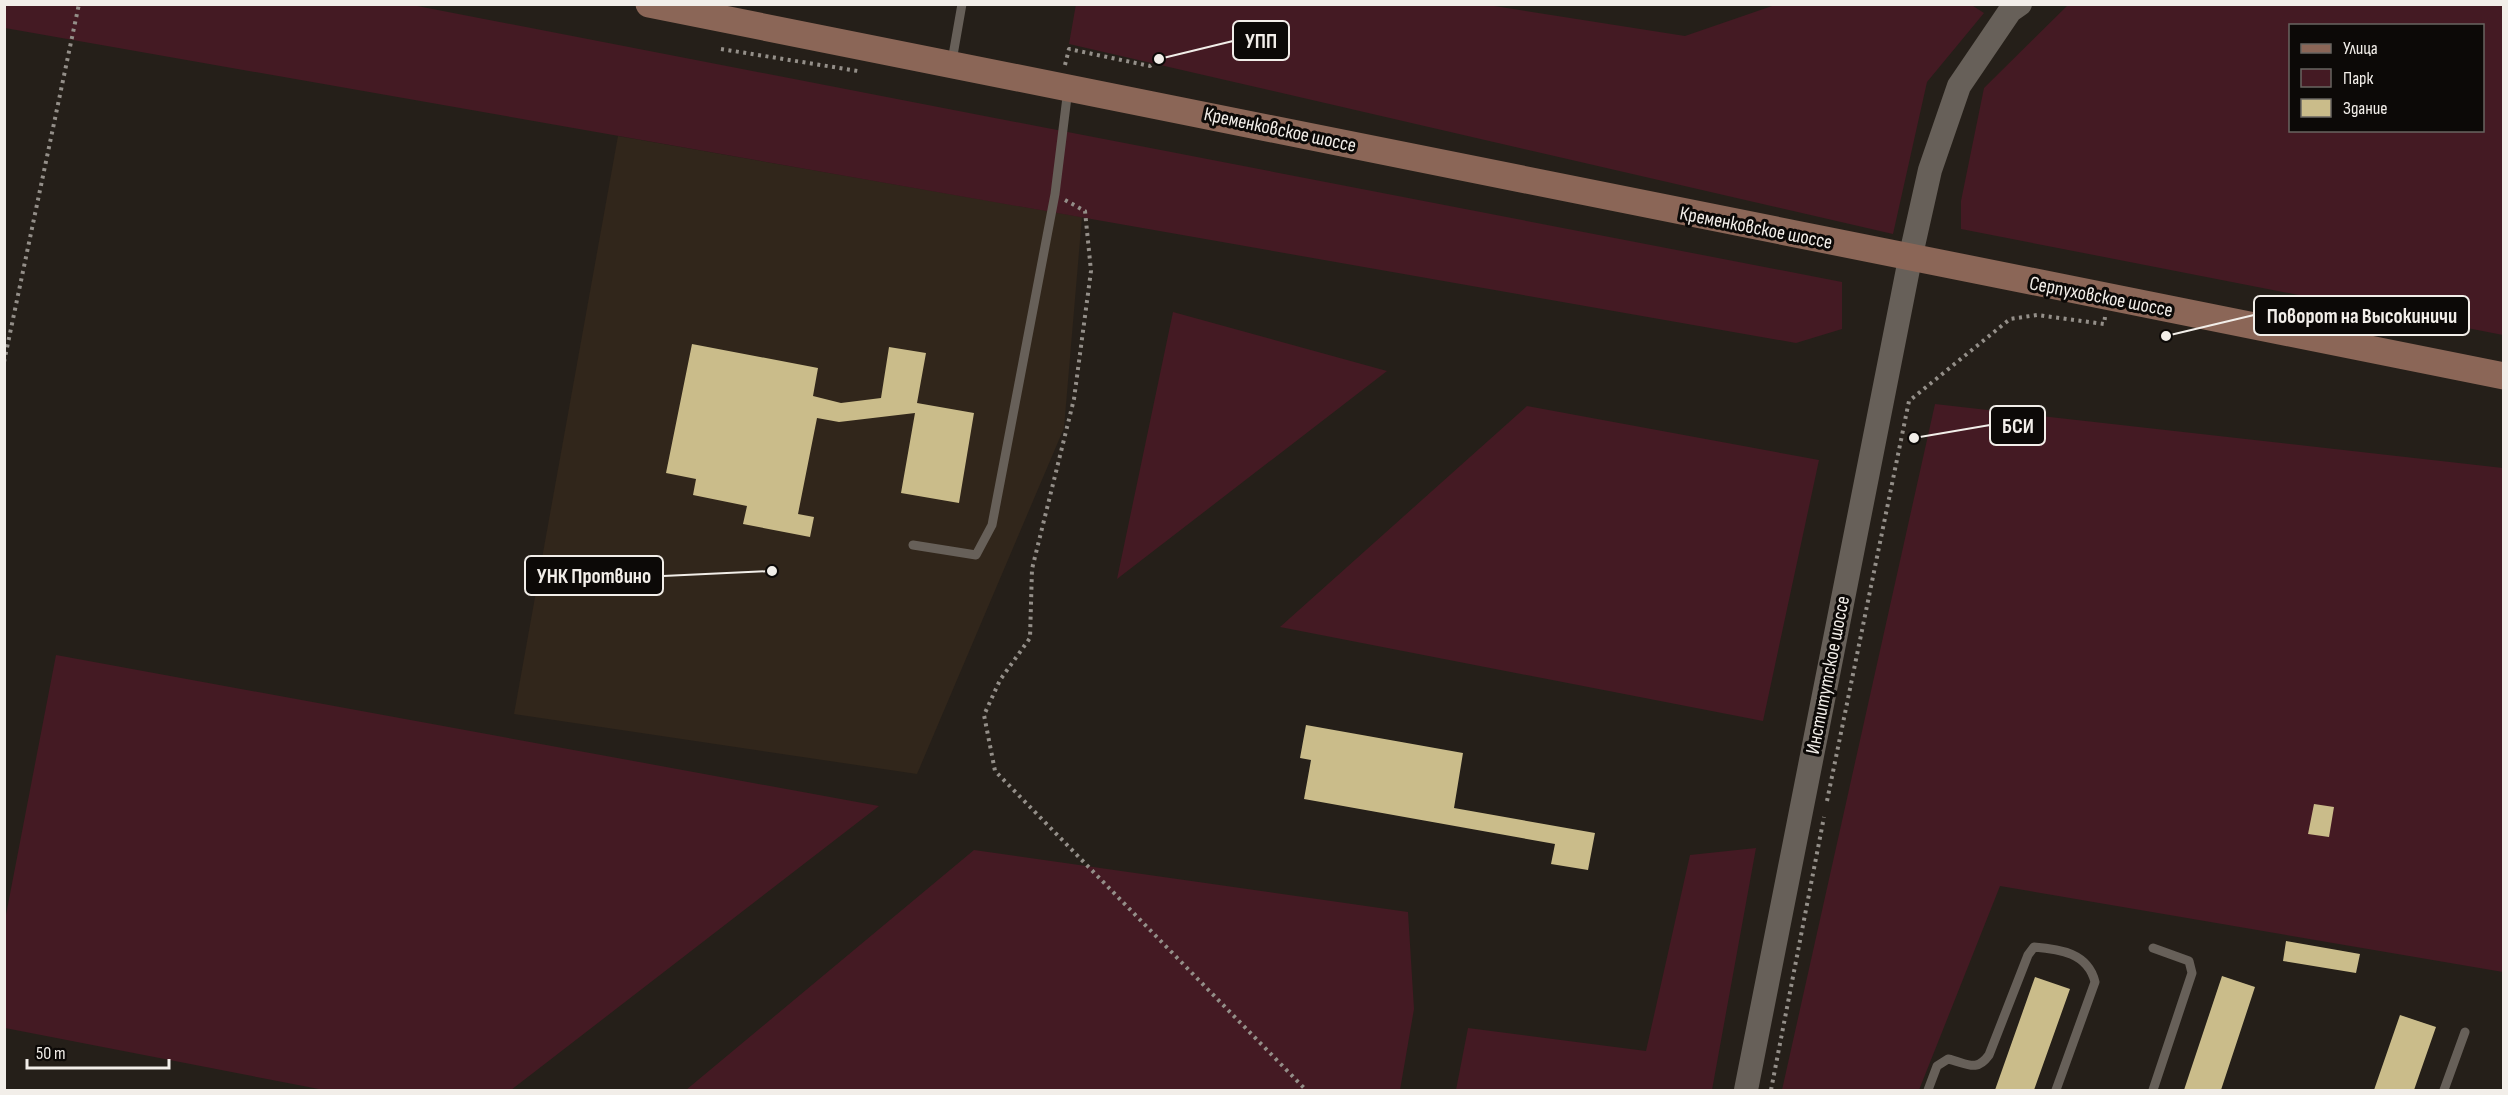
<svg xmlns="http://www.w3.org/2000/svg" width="2508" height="1095" viewBox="0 0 2508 1095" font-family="'Sofia Sans Condensed',sans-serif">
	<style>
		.built { fill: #31261b }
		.green { fill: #441a23; fill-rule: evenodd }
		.building { fill: #cabc8a }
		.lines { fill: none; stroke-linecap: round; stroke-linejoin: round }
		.path { stroke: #948f89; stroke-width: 4; stroke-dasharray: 3 4.5; stroke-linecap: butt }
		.service { stroke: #676059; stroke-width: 9 }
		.tertiary { stroke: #676059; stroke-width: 24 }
		.secondary { stroke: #8b6657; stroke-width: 27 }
		.labels { text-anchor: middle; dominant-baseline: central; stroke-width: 6; stroke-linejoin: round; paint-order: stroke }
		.street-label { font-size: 20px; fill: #f2eee9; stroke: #0c0907 }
		.leader { fill: none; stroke: #f2eee9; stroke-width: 2 }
		.callout-dot { fill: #f2eee9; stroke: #0c0907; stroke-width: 2 }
		.callout { fill: #0c0907; stroke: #f2eee9; stroke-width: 2 }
		.callout-label { font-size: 21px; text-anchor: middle; font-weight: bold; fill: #f2eee9 }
	</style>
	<rect width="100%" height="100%" fill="#251f19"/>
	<path class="built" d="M618 136 1082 217 1064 428 917 774 514 714Z"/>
	<path class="green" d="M1076 4 1488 5 1685 36 1775 5 1970 4 1984 13 1927 82 1893 234 1069 44Z
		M2500 4 2504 9 2503 335 1961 229V201L1984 88 2068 5ZM2290 26H2482V130H2290Z
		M4 5H412L1842 282V329L1796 343 5 28Z
		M1173 312 1387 371 1117 579Z
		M1935 404 2503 468V972L2000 886 1919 1090H1782Z
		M1527 406 1819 460 1763 721 1280 627Z
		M56 655 879 806 511 1090H324L5 1028V920Z
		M1756 848 1712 1090H1456L1468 1028 1646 1051 1690 855Z
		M974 850 1408 912 1414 1009 1400 1090H686Z"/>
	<path class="building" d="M692 344 818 368 813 396 841 403 881 398 889 347 926 353 917 403 974 413 959 503 901 493 915 413 839 422 817 418 798 514 814 517 810 537 743 524 747 506 693 495 696 479 666 473Z
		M1306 725 1463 753 1454 808 1595 833 1588 870 1551 864 1555 844 1304 799 1311 760 1300 758Z
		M2314 804 2334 807 2329 837 2308 834Z
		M2286 941 2360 954 2356 973 2283 961Z
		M2222 976 2255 987 2221 1090H2184Z
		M2035 977 2070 989 2034 1090H1995Z
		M2400 1015 2436 1027 2414 1090H2374Z"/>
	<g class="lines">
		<path class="path" d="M721 49 858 71
			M1065 65 1069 49 1150 66 1159 59
			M1065 200 1085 211 1091 271 1074 399 1032 569 1030 638 1000 680 984 715 995 771 1306 1090
			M4 362 79 4
			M1827 801 1909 401 2010 319 2037 315 2104 324 2105 317
			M1771 1090 1824 817"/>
		<path class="service" d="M952 61 962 4
			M913 545 976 555 992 525 1055 194 1068 89
			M1928 1090 1937 1066 1948 1059C1967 1063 1976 1073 1989 1055L2028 955 2034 947C2060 949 2088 953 2095 982L2056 1090
			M2153 1090 2192 973 2189 961 2153 948
			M2444 1090 2465 1032"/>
		<path class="tertiary" d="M1746 1090 1910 259 1930 170 1959 86 2010 11 2020 4"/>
		<path class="secondary" d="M649 4 2504 376"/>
	</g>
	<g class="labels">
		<g class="street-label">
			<text transform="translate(1280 130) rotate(12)">Кременковское шоссе</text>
			<text transform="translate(1756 228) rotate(11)">Кременковское шоссе</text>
			<text transform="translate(2101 297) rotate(11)">Серпуховское шоссе</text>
			<text transform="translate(1828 675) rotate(-79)">Институтское шоссе</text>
		</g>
	</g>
	<path class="leader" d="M1159 59L1233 41M2166 336L2254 315M1914 438L1990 425M772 571L663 576"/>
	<g class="callout-dot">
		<circle cx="1159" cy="59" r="6"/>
		<circle cx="2166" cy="336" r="6"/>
		<circle cx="1914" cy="438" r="6"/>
		<circle cx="772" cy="571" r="6"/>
	</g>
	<g class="callout">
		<rect x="1233" y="21" width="56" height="39" rx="6"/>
		<rect x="2254" y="296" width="215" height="39" rx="6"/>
		<rect x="1990" y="406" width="55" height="39" rx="6"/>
		<rect x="525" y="556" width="138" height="39" rx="6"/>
	</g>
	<g class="callout-label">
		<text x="1261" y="48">УПП</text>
		<text x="2362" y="323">Поворот на Высокиничи</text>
		<text x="2018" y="433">БСИ</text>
		<text x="594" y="583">УНК Протвино</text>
	</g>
	<rect width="2508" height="1095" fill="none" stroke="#f2eee9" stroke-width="12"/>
	<rect x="2289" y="24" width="195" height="108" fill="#0c0907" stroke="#686561" stroke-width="1.5"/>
	<rect x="2301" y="44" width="30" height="9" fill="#8b6657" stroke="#686561" stroke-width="1.5"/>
	<text x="2343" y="54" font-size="18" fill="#f2eee9">Улица</text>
	<rect x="2301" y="69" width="30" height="18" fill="#441a23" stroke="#686561" stroke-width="1.5"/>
	<text x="2343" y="84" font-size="18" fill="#f2eee9">Парк</text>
	<rect x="2301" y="99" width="30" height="18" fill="#cabc8a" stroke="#686561" stroke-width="1.5"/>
	<text x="2343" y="114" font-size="18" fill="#f2eee9">Здание</text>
	<path d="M27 1059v9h142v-9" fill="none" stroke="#f2eee9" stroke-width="3"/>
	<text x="36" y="1059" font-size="18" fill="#f2eee9" stroke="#0c0907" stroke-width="4.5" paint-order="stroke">50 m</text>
</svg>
